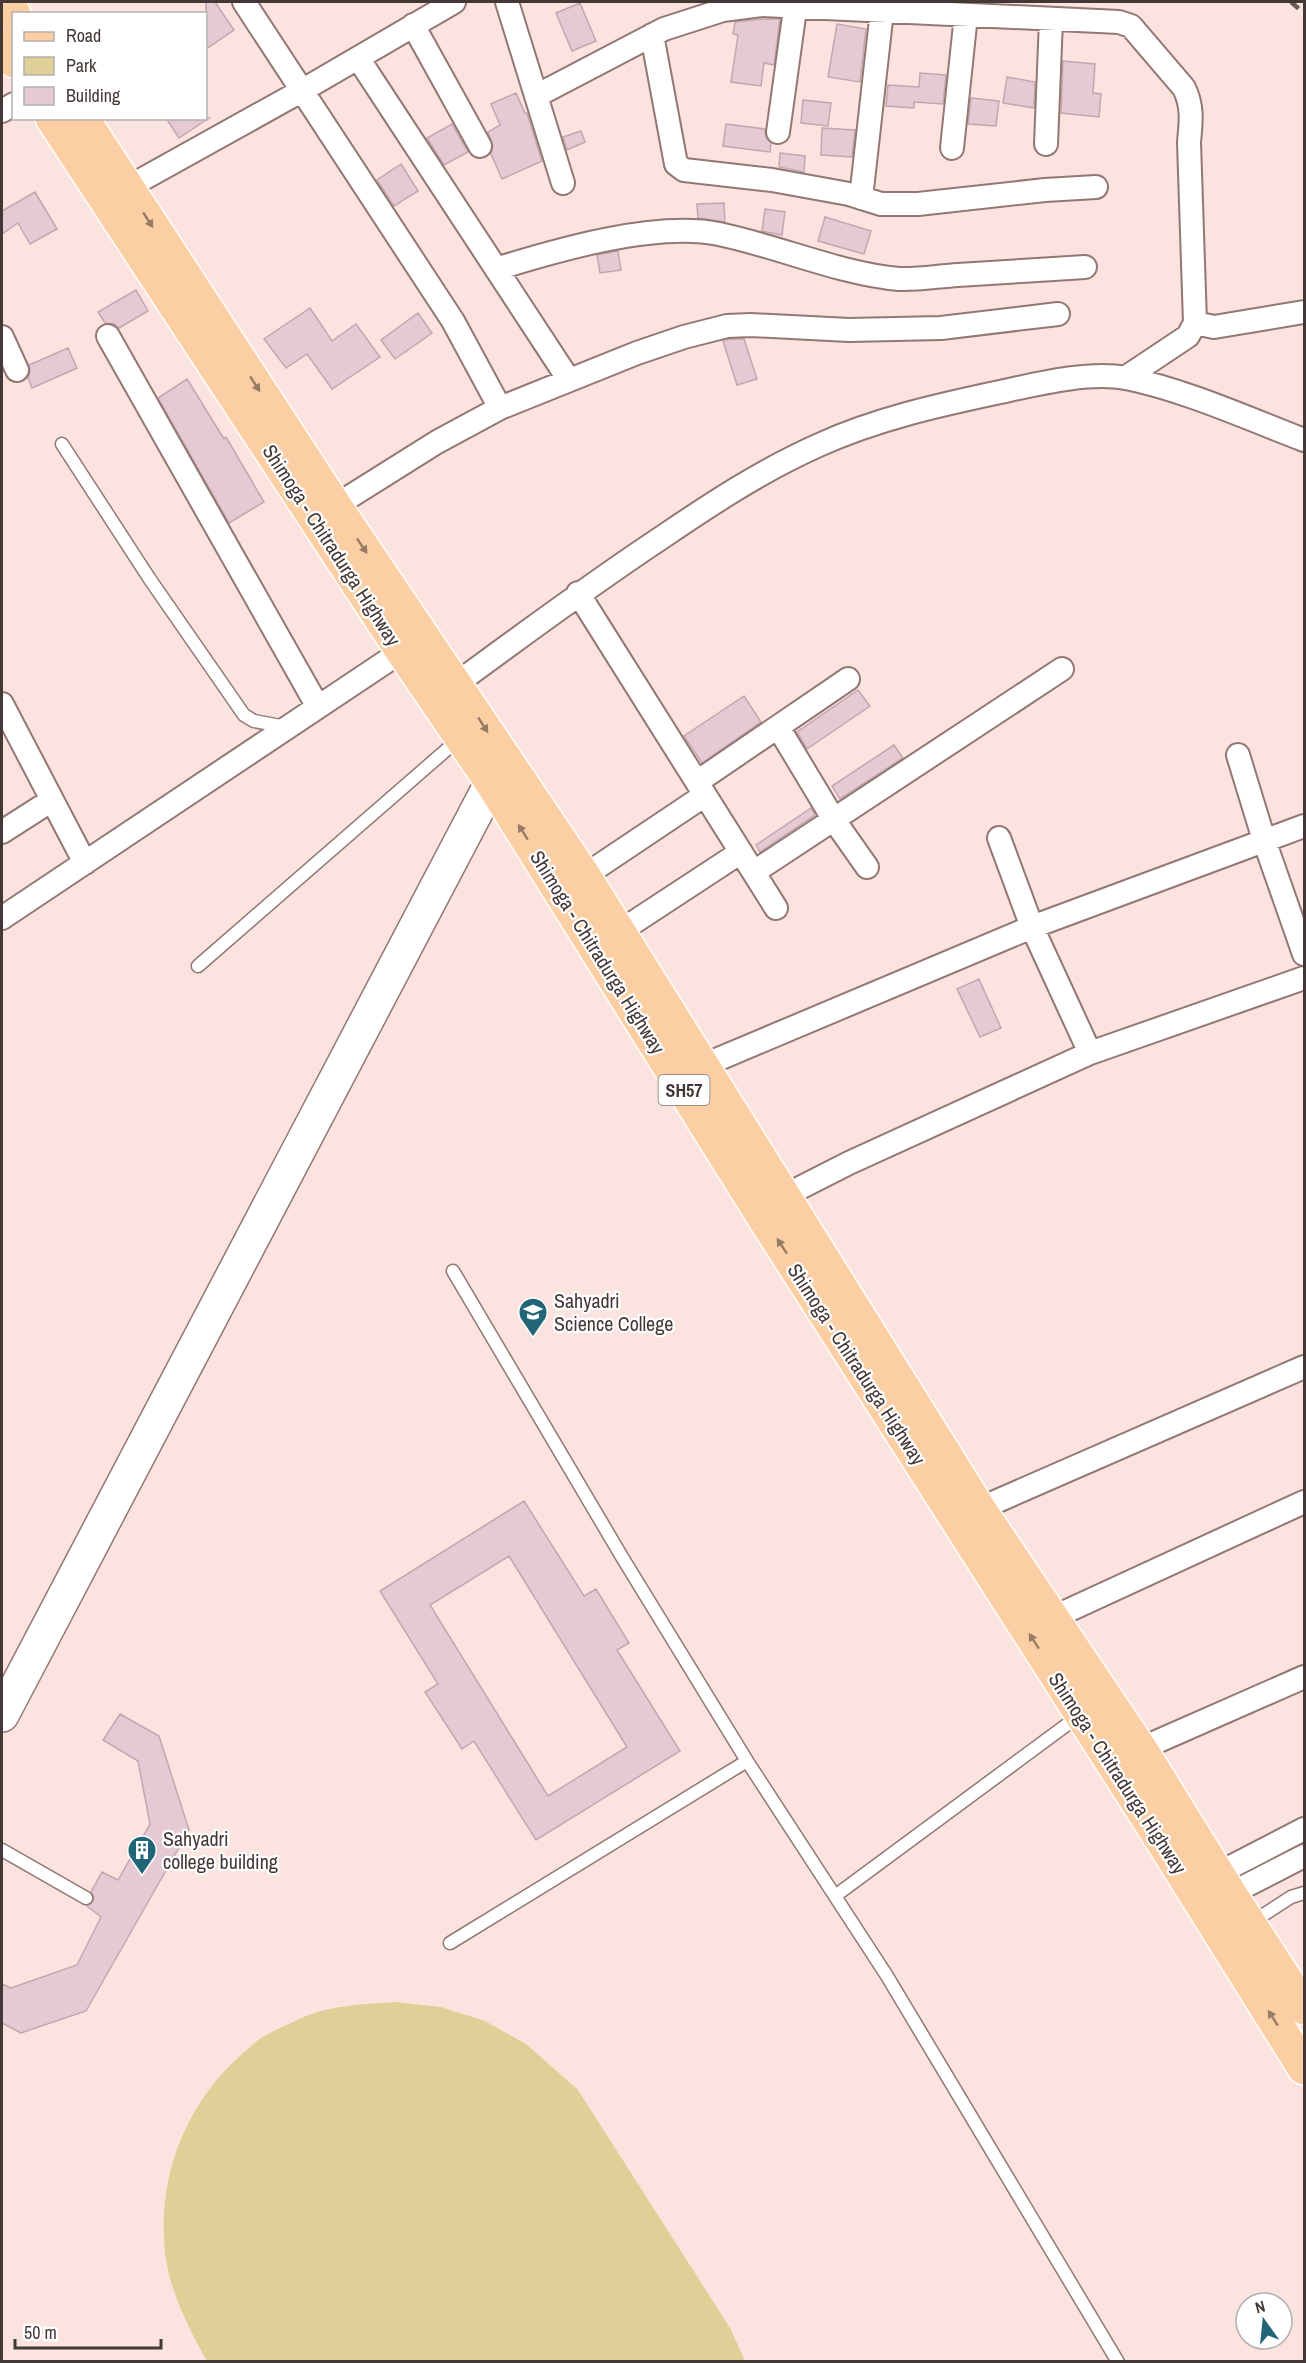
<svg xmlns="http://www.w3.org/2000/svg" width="1306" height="2363" viewBox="0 0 1306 2363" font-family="'Archivo Narrow',sans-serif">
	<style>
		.green { fill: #ded096 }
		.building { fill: #e5c9d3; stroke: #c2a7b1; stroke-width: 1.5; fill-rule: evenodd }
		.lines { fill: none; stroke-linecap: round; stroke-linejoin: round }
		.lane-casing { stroke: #927773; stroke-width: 15 }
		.street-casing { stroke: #927773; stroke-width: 26 }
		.secondary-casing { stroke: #927773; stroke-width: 36 }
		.primary-casing { stroke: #fff; stroke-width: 36 }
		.lane { stroke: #fff; stroke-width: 12 }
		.street { stroke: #fff; stroke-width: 22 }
		.secondary { stroke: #fff; stroke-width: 33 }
		.primary { stroke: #fccea3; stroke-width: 33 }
		.rail { stroke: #685b58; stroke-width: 4.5; stroke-dasharray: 10 10; stroke-linecap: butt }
		.oneway { fill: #967c67 }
		.labels { text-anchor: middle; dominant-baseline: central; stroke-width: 4.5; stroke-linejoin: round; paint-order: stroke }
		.shield { fill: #fff; stroke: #7b7472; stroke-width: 1.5 }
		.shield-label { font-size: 18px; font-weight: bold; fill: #433836 }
		.street-label { font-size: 20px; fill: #433836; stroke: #fff }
		.poi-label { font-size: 20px; fill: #433836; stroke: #fff; text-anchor: start }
	</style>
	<rect width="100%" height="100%" fill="#fbe3df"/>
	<path class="green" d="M395 2002 441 2007 485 2021 526 2044 578 2090 730 2328 745 2361H207C189 2329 169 2290 165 2252 157 2178 185 2105 240 2056 247 2050 254 2043 261 2038 275 2030 291 2023 306 2016 334 2005 366 2004 395 2002Z"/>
	<path class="building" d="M206 2H215L234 30 206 49Z
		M580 3 596 41 572 51 556 13Z
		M762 19H780L774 65 764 63 761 86 731 82 738 35 733 34 735 22Z
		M837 24 866 29 860 82 828 77Z
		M1063 61 1095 64 1093 93 1101 94 1099 117 1061 113Z
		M920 73 946 75 943 104 914 102V108L886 106 888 85 919 87Z
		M1007 77 1035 82 1034 108 1003 103Z
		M516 93 525 113H527L542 161 502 179 491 154 493 146 488 132 500 125 491 104Z
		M971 98 999 101 996 126 968 124Z
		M803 100 831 103 828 126 801 123Z
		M166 118H209L179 138Z
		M452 124 468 152 444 165 427 138Z
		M726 124 765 129 766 138 771 143 770 152 723 146Z
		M822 128 855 130 852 157 821 155Z
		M581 131 585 142 567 150 563 137Z
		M780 153 805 156 804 172 779 167Z
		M401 164 418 191 394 206 377 180Z
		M35 192 57 229 30 244 18 223 2 234V211Z
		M724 203 725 222 698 218 697 204Z
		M765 209 785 212 782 235 762 231Z
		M825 217 871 231 864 254 818 241Z
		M618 251 621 270 600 273 597 255Z
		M136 290 148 311 119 328 114 324 105 323 98 312Z
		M310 308 332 341 356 324 380 357 332 389 307 354 286 368 264 339Z
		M418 313 432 333 395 359 381 340Z
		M729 339H744L757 379 737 385 723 341Z
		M68 348 77 368 32 388 28 378 30 372 29 365Z
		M187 379 224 439 226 437 264 502 229 523 158 398Z
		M858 690 870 706 807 749 797 732Z
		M744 696 761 722 702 763 684 736Z
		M894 745 903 758 840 799 832 786Z
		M811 808 815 815 760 852 756 845Z
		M979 979 1001 1028 980 1037 957 989Z
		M524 1501 584 1596 596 1589 629 1643 617 1650 680 1751 536 1840 474 1741 462 1749 425 1692 438 1684 380 1591ZM509 1556 627 1747 548 1796 430 1605Z
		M120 1714 159 1736 189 1830 86 2011 21 2033 2 2023V1984L11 1988 77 1965 101 1917 87 1906 93 1902 94 1897 91 1892 102 1872 118 1880 150 1824 138 1761 103 1740Z"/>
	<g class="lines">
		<g class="lane-casing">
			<path id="lane" d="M62 444 149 578 244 715 254 721 286 727
				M198 966 460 738
				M453 1271 622 1557 747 1761 887 1976 1118 2362
				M2 1850 86 1898
				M835 1896 1080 1715
				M1251 1923 1291 1897 1304 1893
				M450 1943 747 1761"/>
		</g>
		<g class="street-casing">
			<path id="street" d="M244 2 453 321 500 408
				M507 2 563 183
				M413 25 480 146
				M652 35 676 164 684 170 772 180 849 194 881 204H918L1045 190 1096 187
				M358 58 569 380
				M536 96 664 29 723 10 761 5 1119 22 1131 26 1184 88C1193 106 1191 122 1189 142L1195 323 1188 336 1125 378
				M2 111 14 104
				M778 132 796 2
				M1046 144 1051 20
				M952 148 966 15
				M116 194 303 90 454 2
				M861 198 883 2
				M496 269C557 250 656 221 719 234 777 246 841 274 899 279 918 280 939 276 958 275 1000 272 1043 270 1085 267
				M1195 323 1214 327 1304 312
				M108 336 318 707
				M2 337 17 370
				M335 506 437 442 500 408 637 353 684 337 727 326 751 325 849 330 941 328 1058 314
				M578 593 776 908
				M456 684C525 633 593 583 664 536 714 502 763 470 819 445 876 419 939 405 1000 392 1037 384 1089 371 1126 378 1185 390 1249 419 1304 440
				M2 704 85 863
				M778 727 834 820 867 867
				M1238 755 1264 840 1304 954
				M697 782 848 679
				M2 832 52 800
				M999 838 1032 927 1090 1053
				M754 872 1062 669
				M584 876 705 795
				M2 918 402 651
				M619 932 741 852
				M702 1066 1032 927 1304 826
				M784 1196 849 1163 1090 1053 1304 978
				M979 1509 1304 1367
				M1052 1618 1304 1502
				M1129 1754 1304 1677
				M1217 1874 1304 1829
				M1230 1894 1304 1856"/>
		</g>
		<g class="secondary-casing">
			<path id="secondary" d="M2 1715 504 759"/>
		</g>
		<g class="primary-casing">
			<path id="primary" d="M5 2 14 14
				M2 44 14 61
				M52 118 402 651 492 783 764 1218 1161 1839 1304 2068
				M82 118 335 506 584 876 979 1509 1141 1750 1230 1894 1304 2008"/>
		</g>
		<use href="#lane" class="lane"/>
		<use href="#street" class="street"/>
		<use href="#secondary" class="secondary"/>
		<use href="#primary" class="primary"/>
		<path class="rail" d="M1291 2 1304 13"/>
	</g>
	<defs><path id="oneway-solid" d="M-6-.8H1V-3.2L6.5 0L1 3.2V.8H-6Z" transform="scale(1.5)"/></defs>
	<g class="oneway">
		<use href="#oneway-solid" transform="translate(148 220) rotate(57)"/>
		<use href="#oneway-solid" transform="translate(255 384) rotate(57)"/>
		<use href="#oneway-solid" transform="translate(362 546) rotate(56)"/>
		<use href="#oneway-solid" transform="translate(483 725) rotate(57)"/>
		<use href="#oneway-solid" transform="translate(523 832) rotate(-122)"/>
		<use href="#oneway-solid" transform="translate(782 1246) rotate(-123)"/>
		<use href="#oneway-solid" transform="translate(1034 1641) rotate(-123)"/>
		<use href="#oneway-solid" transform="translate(1273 2018) rotate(-122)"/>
	</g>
	<defs>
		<g id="university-pin" transform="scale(1.5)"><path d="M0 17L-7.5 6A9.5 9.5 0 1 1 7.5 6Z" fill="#216677" stroke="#fff"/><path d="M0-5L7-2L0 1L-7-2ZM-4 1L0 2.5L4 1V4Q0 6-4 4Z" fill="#fff"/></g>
		<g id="building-pin" transform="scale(1.5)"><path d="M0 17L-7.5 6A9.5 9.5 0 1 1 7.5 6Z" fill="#216677" stroke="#fff"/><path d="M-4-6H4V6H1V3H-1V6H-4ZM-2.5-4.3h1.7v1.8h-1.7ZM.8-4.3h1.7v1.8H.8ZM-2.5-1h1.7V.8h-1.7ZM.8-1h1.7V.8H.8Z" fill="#fff"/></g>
	</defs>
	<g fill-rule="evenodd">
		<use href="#university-pin" x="533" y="1312"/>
		<use href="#building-pin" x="142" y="1850"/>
	</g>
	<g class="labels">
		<rect class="shield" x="658.5" y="1075" width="51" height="30" rx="4.5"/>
		<g class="shield-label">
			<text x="684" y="1090">SH57</text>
		</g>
		<g class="street-label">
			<text transform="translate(332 545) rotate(57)">Shimoga - Chitradurga Highway</text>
			<text transform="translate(598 952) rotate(58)">Shimoga - Chitradurga Highway</text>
			<text transform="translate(857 1364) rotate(57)">Shimoga - Chitradurga Highway</text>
			<text transform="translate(1118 1773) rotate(57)">Shimoga - Chitradurga Highway</text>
		</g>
		<g class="poi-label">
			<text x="554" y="1300">Sahyadri<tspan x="554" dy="23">Science College</tspan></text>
			<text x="163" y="1838">Sahyadri<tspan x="163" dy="23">college building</tspan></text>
		</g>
	</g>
	<rect width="1306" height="2363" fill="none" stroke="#433836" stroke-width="6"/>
	<rect x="12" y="12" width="195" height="108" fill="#ffffff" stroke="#b4afaf" stroke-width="1.5"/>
	<rect x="24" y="32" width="30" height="9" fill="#fccea3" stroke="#b4afaf" stroke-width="1.5"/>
	<text x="66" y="42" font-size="18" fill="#433836">Road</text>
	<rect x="24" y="57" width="30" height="18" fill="#ded096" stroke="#b4afaf" stroke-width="1.5"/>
	<text x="66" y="72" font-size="18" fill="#433836">Park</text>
	<rect x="24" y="87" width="30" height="18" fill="#e5c9d3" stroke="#b4afaf" stroke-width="1.5"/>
	<text x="66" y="102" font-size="18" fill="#433836">Building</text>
	<g transform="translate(1264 2321) rotate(345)"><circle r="28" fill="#ffffff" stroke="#b4afaf" stroke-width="1.5"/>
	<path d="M0-4.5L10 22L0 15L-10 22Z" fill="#216677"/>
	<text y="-9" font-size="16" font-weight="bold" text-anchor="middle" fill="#433836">N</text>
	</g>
	<path d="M15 2339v9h146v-9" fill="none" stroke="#433836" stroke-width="3"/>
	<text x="24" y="2339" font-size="18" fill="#433836" stroke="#ffffff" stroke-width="4.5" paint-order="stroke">50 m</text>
</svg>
